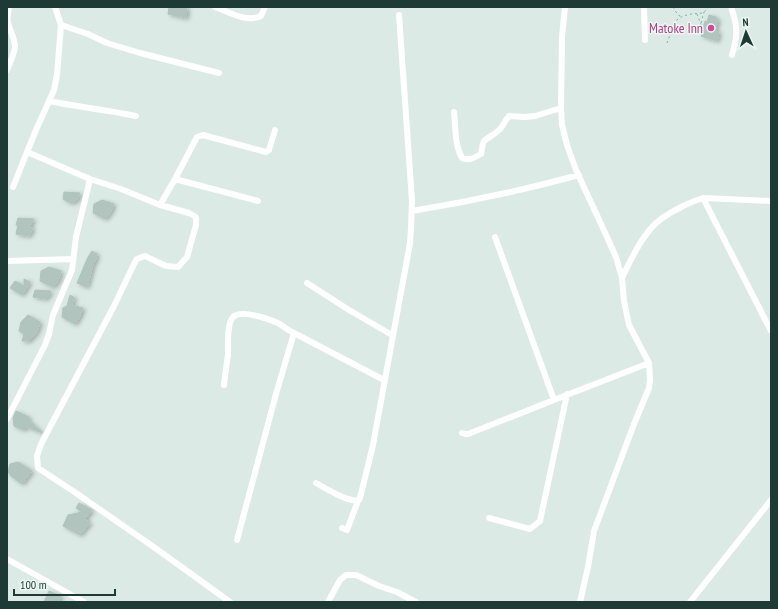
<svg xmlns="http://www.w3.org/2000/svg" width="778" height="609" viewBox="0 0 778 609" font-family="'PT Sans Narrow',sans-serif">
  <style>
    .building { fill: #b1c5be; stroke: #aec4bc; filter: url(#shadow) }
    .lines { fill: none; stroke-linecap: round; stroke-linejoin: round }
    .path { stroke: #79b1a3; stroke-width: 1; stroke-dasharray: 2 3; stroke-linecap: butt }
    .minor { stroke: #fff; stroke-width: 6 }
    .hotel-dot { fill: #d1479c; stroke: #ecf7f2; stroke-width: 1.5 }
    .labels { text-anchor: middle; stroke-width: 3; stroke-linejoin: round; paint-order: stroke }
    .hotel-label { font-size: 14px; fill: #b23c85; stroke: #ecf7f2; text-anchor: end }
  </style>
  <defs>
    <filter id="shadow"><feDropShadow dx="2.5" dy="1.5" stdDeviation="2" flood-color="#0004"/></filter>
  </defs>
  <rect width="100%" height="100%" fill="#dceae5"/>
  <!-- building -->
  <path class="building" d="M169,7H187L186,18L168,14Z
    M709,15L716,17V19L718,20L715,31L719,32L717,41L701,36L705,21L707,22Z
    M64,192L80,193L76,201L70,203L63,199Z
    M102,200L114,204L110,213L105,219L93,213L94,204Z
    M18,218L34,219L29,228H33L29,236L16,234L18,225H16Z
    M92,251L97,254L95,262L94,261L87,287L77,283L88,257Z
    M49,267L61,271L58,281L53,287L40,281L41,271Z
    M24,279L30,282L22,295L10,288L15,281L24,286Z
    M35,290L51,291L46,299L33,297Z
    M70,295L75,298L71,305L83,308L79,318L75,324L62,317L63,308L67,306Z
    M28,315L40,322L37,332L29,341H22L24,334L19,331L21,322Z
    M16,411L29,417L28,420L42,432V433L25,426L24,430L14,426L13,418Z
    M18,462L32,471L22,484L11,476L8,472L10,464Z
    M79,503L92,510L85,519L90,523L80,535L63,526L68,515L82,512L76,508Z
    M49,591L61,596L58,602H44Z"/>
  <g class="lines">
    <!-- path -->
    <path class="path" d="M673,7L678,15L682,17
      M697,14L702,27
      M701,23L704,12
      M667,43L675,21L683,16L691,14L703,13L709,7"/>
    <!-- minor -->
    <path class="minor" d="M215,7C229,12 246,23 261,16L265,7
      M565,7L562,37L561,108L562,125L567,145L576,170L607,237L616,257L622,278L624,301L629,325L649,363L650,380L649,388L634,424L594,531L588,567L580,602
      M644,7L645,40
      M731,7C738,27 738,35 732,55
      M61,25L88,34L107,43L140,53L219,73
      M7,70C10,63 14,55 15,47C15,38 10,31 8,23C7,17 8,12 9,7
      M49,101C78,107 107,110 136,116
      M454,112C456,127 454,144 462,158C469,161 474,158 481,154C482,150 482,145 484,141C488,137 496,134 500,129C504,125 505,120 509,116L525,117L535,116L561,108
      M27,152L36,130L54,90L57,75L61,25L55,7
      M175,179L258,201
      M13,187L27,152L90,179L121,189L160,205L189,213L196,217V225L187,257L178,267L166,266L145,256L137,259L135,262L114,306L41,444L37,456L38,468L76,493L158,550L230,602
      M703,198L771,331
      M160,205L175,179L197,137L203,135L266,152L269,150L275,130
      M412,211C468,202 524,190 579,175
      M495,237L554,400
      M7,261L73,259
      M622,278C631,259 644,231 661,219C672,211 690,202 703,198L771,201
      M307,283L349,310L392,335
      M224,385C225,374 227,364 228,354C228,345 227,323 233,317C242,309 268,319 278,323C283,326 288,330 294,333
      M7,419L45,345L49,334L53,315L72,270L76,237L87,192L90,179
      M462,433L465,434H468L559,398L649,363
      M316,483C325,488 349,503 359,500L360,498L373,445L410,243L411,228L412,201L399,15
      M489,518L530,529L540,521L567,394
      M342,528L347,530L358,501
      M237,540L276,394L294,333L384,380
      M7,559L84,602
      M328,602L340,580L346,575H356L379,586L397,592L416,602
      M690,602L771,500"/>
  </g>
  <!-- markers -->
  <circle class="hotel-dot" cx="711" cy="28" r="4"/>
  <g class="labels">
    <!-- hotel labels -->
    <g class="hotel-label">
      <text x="703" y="33">Matoke Inn</text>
    </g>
  </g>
  <!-- border -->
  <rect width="778" height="609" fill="none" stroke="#1d3b34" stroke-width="16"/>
  <!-- north arrow -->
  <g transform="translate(746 32) rotate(357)" stroke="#ecf7f2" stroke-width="3" paint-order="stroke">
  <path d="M0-3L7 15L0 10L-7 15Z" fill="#1d3b34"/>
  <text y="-6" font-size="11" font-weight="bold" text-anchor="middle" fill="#1d3b34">N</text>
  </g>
  <!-- scale -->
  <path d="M14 589v6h101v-6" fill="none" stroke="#1d3b34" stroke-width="2"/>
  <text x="20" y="589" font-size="12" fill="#1d3b34" stroke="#ecf7f2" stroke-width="3" paint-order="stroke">100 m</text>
</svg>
